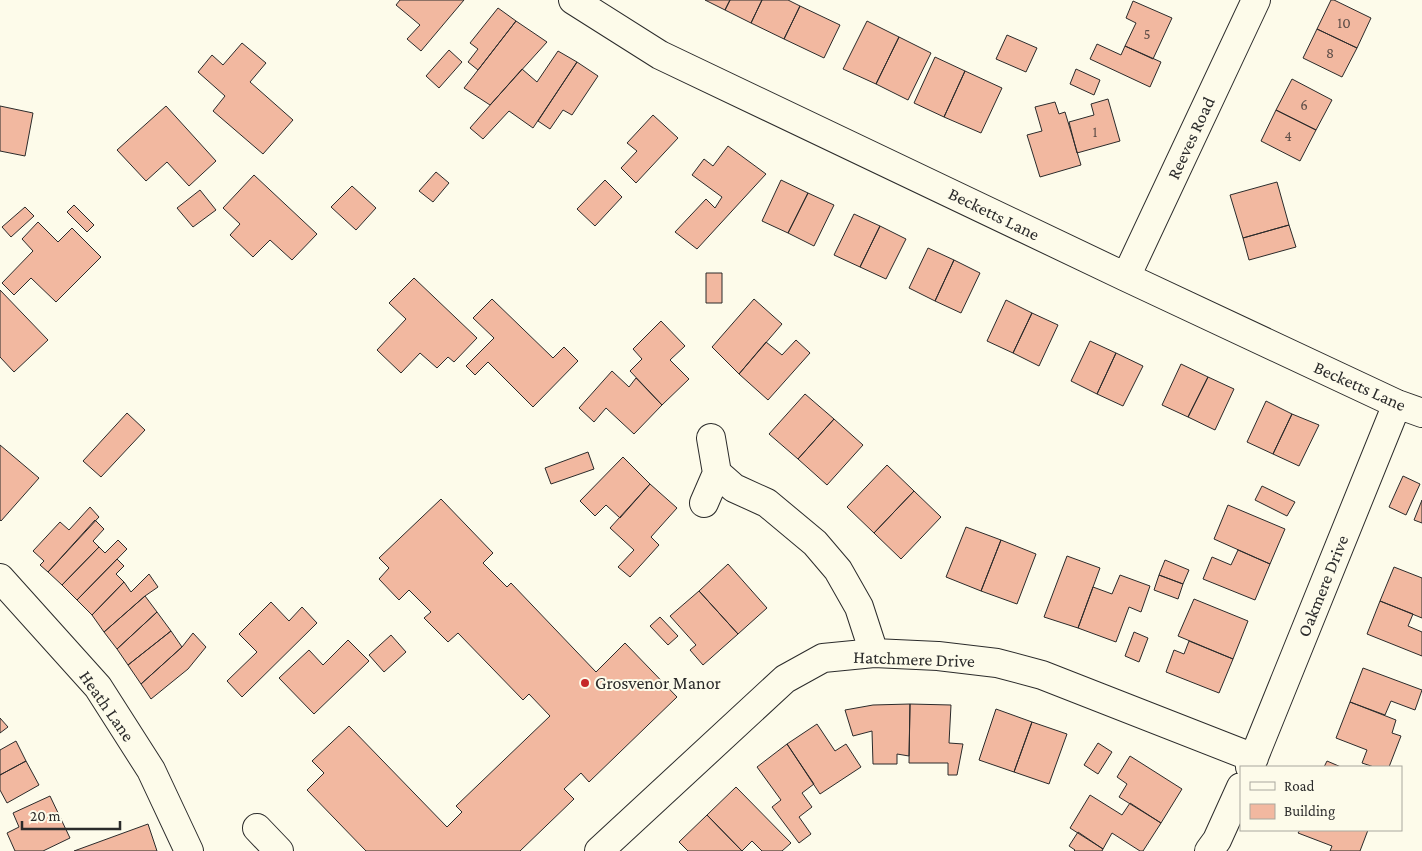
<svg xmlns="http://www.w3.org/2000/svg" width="1422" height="851" viewBox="0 0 1422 851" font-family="'Crimson Pro',serif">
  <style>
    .building { fill: #f2b8a0; stroke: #2b2b2b }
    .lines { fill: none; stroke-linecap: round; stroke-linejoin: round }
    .minor-casing { stroke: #2b2b2b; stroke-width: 30 }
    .minor { stroke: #fdfbea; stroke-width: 28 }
    .poi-dot { fill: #c62828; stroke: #fdfbea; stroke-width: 2 }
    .labels { text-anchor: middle; stroke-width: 4; stroke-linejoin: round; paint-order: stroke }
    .number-label { font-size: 15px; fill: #5d4e48 }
    .street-label { font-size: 18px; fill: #2b2b2b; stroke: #fdfbea }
    .poi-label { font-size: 18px; fill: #2b2b2b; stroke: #fdfbea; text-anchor: start }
  </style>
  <rect width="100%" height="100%" fill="#fdfbea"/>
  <!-- building -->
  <path class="building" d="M400,0H464L421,51L407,39L420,25L396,5Z
    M705,0H730L725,10Z
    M730,0H762L751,23L725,10Z
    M762,0H788L800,6L784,39L751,23Z
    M1331,0H1334L1371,18L1357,48L1317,29Z
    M1133,1L1172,18L1153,59L1125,46L1136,23L1126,18Z
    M800,6L840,25L824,58L784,39Z
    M498,8L516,21L478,70L468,62L478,49L470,43Z
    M516,21L547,42L490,105L464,88Z
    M867,21L899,37L876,84L843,69Z
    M1317,29L1357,48L1342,77L1303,58Z
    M1007,35L1037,48L1026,72L996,59Z
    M899,37L931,53L908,100L876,84Z
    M242,43L266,63L250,82L293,120L263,154L213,111L225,96L198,72L212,55L223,65Z
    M1097,44L1121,55L1125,46L1161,62L1150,87L1090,59Z
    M449,50L462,62L439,88L426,76Z
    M558,51L577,62L533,128L509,111L483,139L470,128L522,69L537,82Z
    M935,57L965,71L944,117L914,103Z
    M577,62L598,76L572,115L563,110L550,129L538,121Z
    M1076,69L1100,80L1094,95L1070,84Z
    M965,71L1002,88L981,133L944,117Z
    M1292,79L1332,100L1316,130L1276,110Z
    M1108,99L1120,141L1077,153L1069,122L1094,115L1091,104Z
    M1055,102L1059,114L1065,112L1081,165L1040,177L1027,135L1042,131L1035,107Z
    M0,106L33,113L25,156L0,151Z
    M166,106L216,161L189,186L167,162L146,181L117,150Z
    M1276,110L1316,130L1300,161L1261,141Z
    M653,115L678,138L636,183L621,168L637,151L627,143Z
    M728,146L766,174L697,249L675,232L706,199L715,208L722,197L692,175L704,159L713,166Z
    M436,172L449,183L433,202L419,191Z
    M254,175L317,234L292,260L270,240L253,257L230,235L240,224L223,208Z
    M605,180L622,197L595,226L577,209Z
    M781,180L808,193L788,233L762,221Z
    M1277,182L1289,225L1243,238L1230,195Z
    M352,186L376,208L356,230L331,207Z
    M200,190L216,210L193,227L177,208Z
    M808,193L834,205L814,246L788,233Z
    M74,205L94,225L87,232L67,212Z
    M25,207L34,216L11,237L2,227Z
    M854,214L880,226L860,267L834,255Z
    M38,222L58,242L72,228L101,257L56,302L31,278L14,295L2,283L33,251L22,239Z
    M1289,225L1296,247L1249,260L1243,238Z
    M880,226L906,239L886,279L860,267Z
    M928,248L954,260L935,301L909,288Z
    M954,260L980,273L961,313L935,301Z
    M706,273H722V303H706Z
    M414,278L477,338L454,362L448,357L437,368L420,353L401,373L377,350L406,319L389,303Z
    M0,290L48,340L14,372L0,357Z
    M492,299L553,358L564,347L578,361L533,407L488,362L475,375L466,366L494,338L473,318Z
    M754,299L782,324L739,374L712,347Z
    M1006,300L1032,313L1013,353L987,341Z
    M1032,313L1058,325L1039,366L1013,353Z
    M661,321L685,346L670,360L689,379L662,405L630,371L642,359L633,349Z
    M796,340L810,353L768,400L739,374L766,342L782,355Z
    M1090,341L1116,353L1097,394L1071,381Z
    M1116,353L1143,366L1123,406L1097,394Z
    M1181,364L1208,377L1188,417L1162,405Z
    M612,371L629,387L636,378L662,405L634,434L606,408L594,422L579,408Z
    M1208,377L1234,389L1215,430L1188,417Z
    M805,394L834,419L798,459L769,434Z
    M1266,401L1292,414L1273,454L1247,442Z
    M127,413L145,430L101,477L83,461Z
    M1292,414L1319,425L1299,466L1273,454Z
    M834,419L863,445L827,485L798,459Z
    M0,445L39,478L1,521L0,520Z
    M588,452L594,469L551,484L545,468Z
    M623,457L650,484L620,518L606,505L595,516L580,501Z
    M887,465L914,491L874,533L847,507Z
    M1403,476L1420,484L1406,515L1389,507Z
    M650,484L677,508L651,537L659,545L630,577L618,567L634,550L610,528Z
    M1262,486L1295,502L1287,516L1255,500Z
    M914,491L941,517L901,559L874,533Z
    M441,499L493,553L483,563L507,587L511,583L596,672L625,643L677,697L589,782L581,773L564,789L574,799L520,851H366L307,790L324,773L312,761L349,726L447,827L462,812L456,806L550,716L529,694L523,700L458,633L448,642L424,618L431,612L409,590L399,600L379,579L389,568L379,558Z
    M1422,500V523L1414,520Z
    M1228,505L1285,529L1270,564L1214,539Z
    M90,507L99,517L48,572L40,565L44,561L33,551L60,522L69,530Z
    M95,520L104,529L93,541L99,547L62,585L48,572Z
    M966,527L1001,540L981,591L946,577Z
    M118,540L127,549L77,600L62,585L99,547L105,553Z
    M1001,540L1036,554L1017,604L981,591Z
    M1238,550L1270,564L1255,600L1203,579L1212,557L1231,565Z
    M1067,556L1100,568L1078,628L1044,617Z
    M117,559L124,566L116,574L124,582L92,615L77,600Z
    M1165,560L1189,570L1183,584L1159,575Z
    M728,564L767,608L738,634L699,591Z
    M1394,567L1422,578V618L1380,601Z
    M149,574L158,587L145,596L104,632L92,615L124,582L131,592Z
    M1120,575L1150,586L1141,612L1129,607L1116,642L1078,628L1093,587L1112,594Z
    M1159,575L1183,584L1178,599L1154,590Z
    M699,591L738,634L703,665L690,650L696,645L670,616Z
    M145,596L157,612L117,649L104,632Z
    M1194,599L1248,621L1233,659L1178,636Z
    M1380,601L1413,614L1408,626L1422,632V656L1367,634Z
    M271,602L289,621L302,607L317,623L242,697L227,681L257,652L239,634Z
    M157,612L171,631L128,665L117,649Z
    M660,617L678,636L668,645L650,626Z
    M171,631L182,647L141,684L128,665Z
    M1134,632L1148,638L1139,662L1125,656Z
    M193,633L206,647L188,669L151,699L141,684L182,647Z
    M391,635L406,652L384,672L369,655Z
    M348,640L369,661L314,714L279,678L309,650L323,665Z
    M1189,641L1233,659L1219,693L1166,672L1174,650L1184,654Z
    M1363,668L1422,690L1415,710L1391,701L1385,715L1350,702Z
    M1350,702L1396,720L1392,733L1401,736L1389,767H1374L1362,763L1367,750L1336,738Z
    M910,704L951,705L949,743L963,744L957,775H948V763H909Z
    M910,704L909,756L897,754V764H873L872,731L853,736L845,710L873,705Z
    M996,709L1032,722L1014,772L979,760Z
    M0,718L8,727L0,733Z
    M1032,722L1067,734L1049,784L1014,772Z
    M817,724L835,751L846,744L861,767L820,794L787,744Z
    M16,741L26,761L0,775V750Z
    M1098,743L1112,752L1098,774L1084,765Z
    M787,744L814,784L802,793L812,807L799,817L811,834L799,843L772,807L781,800L757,767Z
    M1130,756L1182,789L1161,823L1119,797L1127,784L1117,777Z
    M26,761L39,785L7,803L0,790V775Z
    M1327,761L1341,767H1324Z
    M736,787L791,843L782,851H762L752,841L742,851L707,815Z
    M1090,795L1122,815L1130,803L1161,823L1143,851H1140L1112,833L1103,849L1070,828Z
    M50,796L70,838L43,851H15L7,833L19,827L13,813Z
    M707,815L742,851H688L679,842Z
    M148,824L157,851H74Z
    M1300,830H1368L1360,851H1330L1332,846L1298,833Z
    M1078,832L1103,849L1102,851H1074L1075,850L1069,846Z"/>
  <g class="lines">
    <!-- minor casing -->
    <g class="minor-casing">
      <path id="minor" d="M573,0L660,55L1126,277L1397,404L1422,413
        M1126,277L1256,0
        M711,438L717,473L734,488L767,503L815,543L838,570L859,607L874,653
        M704,503L717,473
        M0,578L98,687L151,770L189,851
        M1250,767L1397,404
        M257,828L279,851
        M599,851L785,679L823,658L874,653L938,656L997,663L1042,675L1254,758
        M1209,851L1217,840L1241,787"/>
    </g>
    <!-- minor -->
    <use href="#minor" class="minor"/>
  </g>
  <!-- markers -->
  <circle class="poi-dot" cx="585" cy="683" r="5"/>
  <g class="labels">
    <!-- number labels -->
    <g class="number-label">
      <text x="1344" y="28">10</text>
      <text x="1147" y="39">5</text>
      <text x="1330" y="58">8</text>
      <text x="1304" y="110">6</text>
      <text x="1095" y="137">1</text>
      <text x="1288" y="141">4</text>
    </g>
    <!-- street labels -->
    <g class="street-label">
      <text transform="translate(1191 138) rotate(-65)" y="6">Reeves Road</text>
      <text transform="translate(994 214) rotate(26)" y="6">Becketts Lane</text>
      <text transform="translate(1360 386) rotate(24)" y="6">Becketts Lane</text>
      <text transform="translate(1323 586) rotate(-68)" y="6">Oakmere Drive</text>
      <text transform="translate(914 659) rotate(2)" y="6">Hatchmere Drive</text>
      <text transform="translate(107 706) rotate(55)" y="6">Heath Lane</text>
    </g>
    <!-- poi labels -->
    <g class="poi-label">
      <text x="595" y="689">Grosvenor Manor</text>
    </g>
  </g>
  <!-- legend -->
  <rect x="1240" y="766" width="162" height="65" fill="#fdfbea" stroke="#a9a89e"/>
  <rect x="1250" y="782" width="25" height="8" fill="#fdfbea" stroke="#a9a89e"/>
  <text x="1284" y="791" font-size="15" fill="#2b2b2b">Road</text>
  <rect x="1250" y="804" width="25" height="15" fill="#f2b8a0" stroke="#a9a89e"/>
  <text x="1284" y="816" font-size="15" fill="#2b2b2b">Building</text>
  <!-- scale -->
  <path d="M22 821v8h98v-8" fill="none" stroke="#2b2b2b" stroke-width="2.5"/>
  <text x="30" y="821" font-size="15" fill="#2b2b2b" stroke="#fdfbea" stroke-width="4" paint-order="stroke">20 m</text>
</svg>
